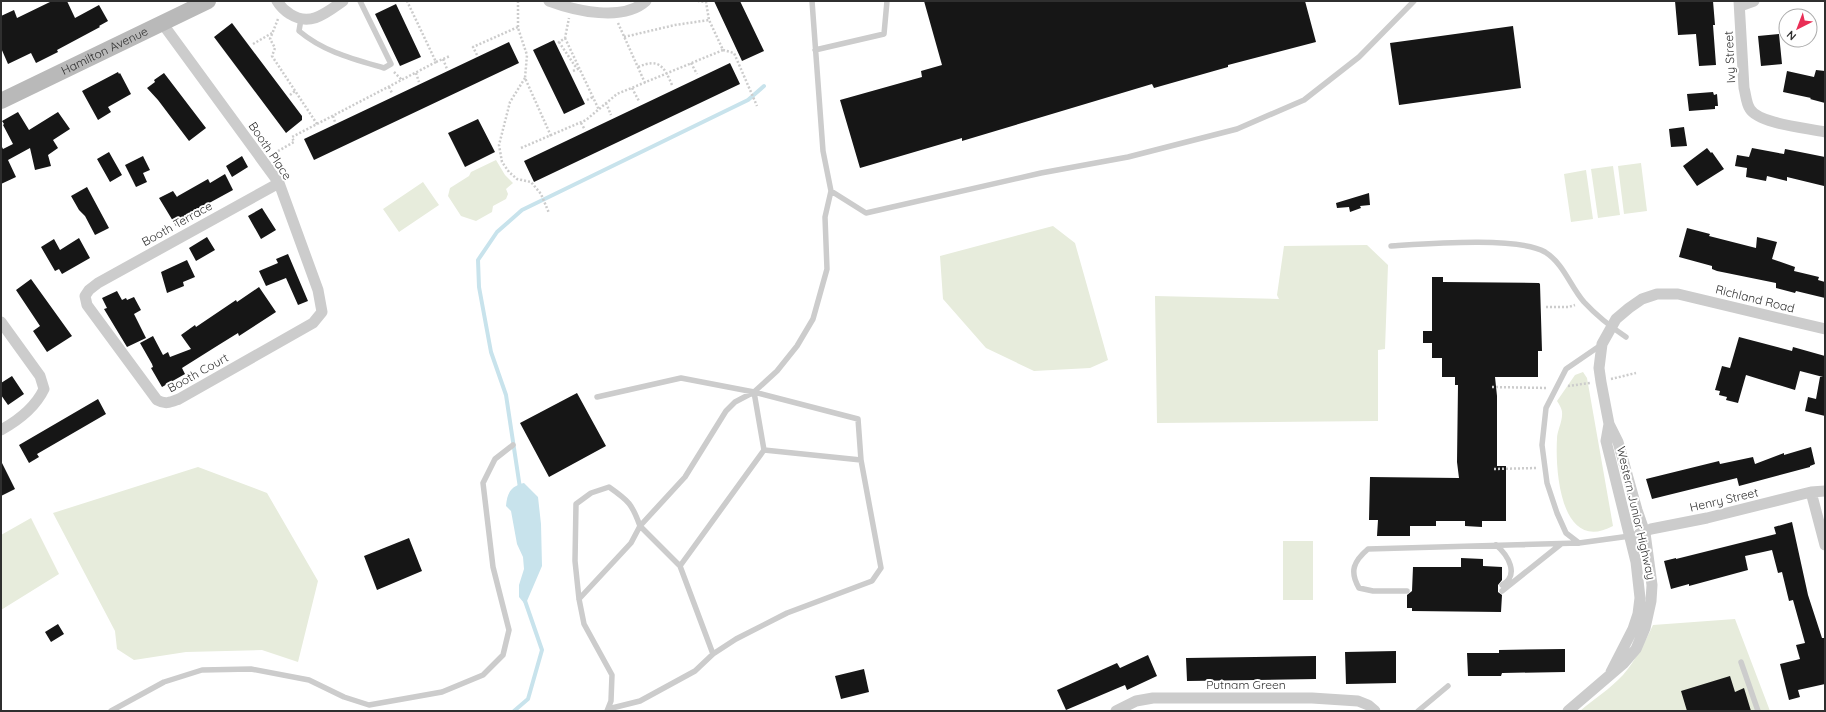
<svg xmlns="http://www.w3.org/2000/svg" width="1826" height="712" viewBox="0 0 1826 712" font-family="Quicksand,sans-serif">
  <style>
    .green { fill: #e7ecdc }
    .water { fill: #c8e3ec }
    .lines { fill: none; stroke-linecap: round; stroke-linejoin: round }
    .stream { stroke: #c8e3ec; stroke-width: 4 }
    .building { fill: #161616 }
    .path { stroke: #ccc; stroke-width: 2.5; stroke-dasharray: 2 2; stroke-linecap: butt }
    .lane { stroke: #ccc; stroke-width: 5.5 }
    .street { stroke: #ccc; stroke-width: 11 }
    .secondary { stroke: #b9b9b9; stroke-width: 16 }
    .labels { text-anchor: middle; stroke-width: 4; stroke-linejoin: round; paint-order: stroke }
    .street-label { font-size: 12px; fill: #2f2f2f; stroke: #fff }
  </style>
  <rect width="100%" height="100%" fill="#fff"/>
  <!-- green -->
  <path class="green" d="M496,160L505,175L513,183L506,189L508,194L506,199L493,206L492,212L476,221L461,216L448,196L450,188L469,176L471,172Z
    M1641,163L1647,211L1624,214L1618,166Z
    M1613,166L1620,215L1598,218L1591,169Z
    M1586,170L1593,219L1571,222L1564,174Z
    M423,182L439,205L399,232L383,209Z
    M1053,226L1075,243L1108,360L1090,368L1034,371L986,348L943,299L940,256Z
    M1367,245L1388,265L1385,349L1378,350V421L1157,423L1155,296L1279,299L1277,295L1284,246Z
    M1583,372L1587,378L1613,526C1561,554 1555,472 1557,439C1557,431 1563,421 1562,412C1562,409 1559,404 1557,401L1575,375Z
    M198,467L267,493L318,581L298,662L262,650L186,652L134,660L117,649L115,631L53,513Z
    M31,518L59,574L1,610V535Z
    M1283,541H1313V600H1283Z
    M1735,619L1770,711H1580C1594,699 1610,689 1623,675C1635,661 1645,642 1653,625Z"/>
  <!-- water -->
  <path class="water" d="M524,483L538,497L541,524L542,566L527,601L524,603L519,597V585L524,569L523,557L517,544L511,511L506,506C507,493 511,486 524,483Z"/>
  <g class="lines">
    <!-- stream -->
    <path class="stream" d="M520,488L506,395L491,352L479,287L478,260L497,232L522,210L748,100L764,86
      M514,711L528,699L542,650L524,598"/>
  </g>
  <!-- building -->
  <path class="building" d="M52,1H67L75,18L99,5L108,21L99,26L100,27L57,50L58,52L36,63L31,53L8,64L1,48V16L14,10L17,18Z
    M714,1H740L764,51L742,61Z
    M924,1H1305L1316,42L1228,65V67L1154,88L1152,84L962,141V138L860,168L840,100L922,77L921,71L942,65Z
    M1675,1H1713L1715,25H1713L1716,65L1699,66L1696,34L1678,35Z
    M396,4L421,57L400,66L375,14Z
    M232,23L302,116V120L286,133L214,37Z
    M1513,26L1521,88L1399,105L1390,43Z
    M1779,34L1782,64L1761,66L1758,36Z
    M554,40L585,104L564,114L533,50Z
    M509,42L519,63L314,160L304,139Z
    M730,63L740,84L534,182L524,161Z
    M1816,70L1825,71V103L1810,99L1811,98L1783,92L1787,71L1814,77Z
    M118,72L119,74L120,73L131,94L108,107L111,112L98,120L82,91Z
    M164,73L206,128L189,141L158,100L147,88L155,82L154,80Z
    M1713,92L1714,95L1717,94L1718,106H1715V109L1689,111L1687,94Z
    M18,112L29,130L58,112L70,129L53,140L58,148L48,155L51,166L35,170L30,148L8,160L16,177L1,184V145L3,149L13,144L3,125L4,124L2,121Z
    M478,119L495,152L465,167L448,133Z
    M1684,127L1687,146L1671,147L1669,129Z
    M1707,148L1711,153L1712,152L1724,169L1697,186L1683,166Z
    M1752,148L1784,154L1785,149L1825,157L1824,186L1787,177V181L1767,176L1766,181L1746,177L1747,168L1735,166L1737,155L1749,157Z
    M109,152L122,175L110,182L97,159Z
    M143,156L150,170L143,173L147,182L136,187L125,165Z
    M242,156L248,167L232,177L226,166Z
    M225,174L233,190L189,214L191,217L176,226L159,198L173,191L177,197L178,196L208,179L210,183Z
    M87,187L109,228L95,235L85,216L79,210L71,196Z
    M1369,193L1370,205L1360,206L1361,208L1350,212L1349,207L1337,208L1336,203Z
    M262,208L276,230L261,239L248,216Z
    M1687,228L1710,234L1709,236L1756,248L1757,237L1777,242L1772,259L1795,267L1794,271L1819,277L1818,280L1825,282V298L1796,291L1795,293L1776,288V283L1717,271L1712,269V266L1679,257Z
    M207,237L215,250L196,261L189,248Z
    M79,238L90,258L62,274L59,269L55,271L41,247L54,239L60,250Z
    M288,254L308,301L298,305L286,278L266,286L259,271L278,263L276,259Z
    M187,260L195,277L183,282L184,286L167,293L161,272Z
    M1432,277H1443V282L1539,283L1540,284L1542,351H1538V377H1495L1497,396V466H1506V521H1482V527L1465,526V521H1436V526H1410V536H1377L1378,520H1369L1370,477L1459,478L1457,462L1458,385H1455V377H1442V358H1432V343H1423V331H1432Z
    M31,279L72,336L47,352L33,331L40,326L16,290Z
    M259,287L276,312L239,336L238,333L217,346L182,368L185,374L162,387L151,368L153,367L152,364L140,343L153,336L163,355L168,352L170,357L191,349L181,335L195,325L196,327L236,300L237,302Z
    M117,291L122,300L126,298L127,300L134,297L141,310L134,314L146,338L127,347L104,309L107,308L102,298Z
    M1739,337L1792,351L1793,347L1825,356V416L1805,411L1808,397L1816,399L1820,377H1823L1800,371L1795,390L1746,375L1738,403L1726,400L1727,397L1719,395L1720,391L1715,390L1722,366L1730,368Z
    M12,376L24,394L8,405L1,395V383Z
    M577,393L606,446L549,477L520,423Z
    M98,399L106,414L37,454L39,457L29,463L19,445Z
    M1811,447L1815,464L1810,466V467L1739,486L1737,478L1652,499L1646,479L1719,461L1720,464L1753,457L1755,464L1784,453V455Z
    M1,461L15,489L1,496Z
    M1792,522L1808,595L1822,638H1825V684L1798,690L1800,697L1789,700L1780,664L1800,659L1796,645L1805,643L1793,600L1789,601L1782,572L1778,573L1772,550L1745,556L1748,570L1689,586V584L1671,589L1664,561L1676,558V559L1776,534L1774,527Z
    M409,538L422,571L377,590L364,556Z
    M1461,558L1483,559V566L1502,567V580L1498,585V592L1502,595L1501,612L1412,611V608H1407V595L1412,591L1413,567H1461Z
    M58,624L64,634L51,642L45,632Z
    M1565,649V672L1502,673L1501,676H1468L1467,653H1499V650Z
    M1396,651V683L1346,684L1345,652Z
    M1148,655L1157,676L1127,690L1125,685L1066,710L1057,690L1117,663L1120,668Z
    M1316,656V679L1187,681L1186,658Z
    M864,669L869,692L841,699L835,676Z
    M1730,676L1735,692L1744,688L1751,711H1687L1681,691Z"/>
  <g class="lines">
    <!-- path -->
    <path class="path" d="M518,1V28L527,55L525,78L551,136
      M278,19L270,39L275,48L272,56L317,124
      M618,23L645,83
      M624,37L675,25L709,20
      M565,38L599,110
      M559,42L575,66L578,65
      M558,43L565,38L569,18
      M253,44L272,33
      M723,50L734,53L757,106
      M477,55L473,47L518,27
      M443,59L447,69
      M436,62L450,56
      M691,63L697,74
      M638,67C659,58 664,66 672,85
      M573,71L580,68
      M394,72L402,80
      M416,73L419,82
      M525,78L510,102L499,145L502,162L509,172L517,179L531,182L541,194L549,213
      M389,87L392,93
      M632,88L639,101
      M290,95L295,91
      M587,100L593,97
      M606,103L611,115
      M333,116L335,122
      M581,123L585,130
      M521,148L586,120L617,94L723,50L709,20L706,2L698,1
      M271,155L294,142L292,137L436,62L407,1
      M1546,307H1569L1575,305
      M1611,379L1636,373
      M1568,386L1590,383
      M1492,387L1547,388
      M1494,469L1537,468"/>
    <!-- lane -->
    <path class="lane" d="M812,1L823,151L831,191L866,213L1041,173L1128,157L1237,129L1304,100L1359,57L1414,1
      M301,19L299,31C324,52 353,59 384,68L391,64L360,1
      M815,50L884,34L887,1
      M1391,246C1424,244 1517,236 1545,252C1564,264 1570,286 1584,302C1596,315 1611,327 1626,337
      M597,397L681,378L754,392L858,419L861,460
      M1579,543L1566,533L1557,513L1547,483L1542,445L1546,408L1566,369L1601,345
      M1496,545C1508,555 1520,575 1502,585
      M680,566L764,450
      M1407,591H1373L1359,588C1349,571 1354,561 1368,549L1579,543L1630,536
      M1502,591L1561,544
      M579,599L631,543L640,526C632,504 629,501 609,487L591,493L576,504L575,561L579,599L584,624L612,675L611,701L607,711
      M713,654L680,566L640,526L685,477L726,411L735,402L754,392L777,371L797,346L813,319L827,269L825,217L831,191
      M1741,662L1758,711
      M608,709L640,701L695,671L713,654L736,639L787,613L872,581L881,568L861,460L764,450L754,392
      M111,711L164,682L202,670L251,669L309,680L344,697L369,705L442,692L483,675L503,655L509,630L493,567L483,483L495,459L513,445
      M1418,711L1448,686"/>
    <!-- street -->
    <path class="street" d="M277,1C280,6 285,11 290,14C310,27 326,13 343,1
      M549,1C576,11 623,22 646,1
      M1739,1L1744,88C1746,95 1746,103 1750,109C1759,124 1808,128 1825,132
      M1740,6L1754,1
      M162,23L279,183L318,290L322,312L313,323L179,399C171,402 166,405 157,400L87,305L85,296L89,290L98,283L279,183
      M1,322L40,376L44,389C35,408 19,420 1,430
      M1609,424L1606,441L1636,562L1640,598L1638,614L1633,629L1611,672
      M1811,492L1825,545
      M1639,534L1651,529L1707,518L1811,492L1825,491
      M1116,711L1136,701L1153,698H1312L1358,701L1368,705L1375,711
      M1568,711L1624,663L1636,649L1645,628L1651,601L1652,585L1645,533L1637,510L1618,442L1609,424L1601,382L1599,368L1602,344L1616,319L1629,308L1642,299L1657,294H1678L1825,329"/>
    <!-- secondary -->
    <path class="secondary" id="s1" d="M1,101L208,1"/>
  </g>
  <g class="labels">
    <!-- street labels -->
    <g class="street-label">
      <text dy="4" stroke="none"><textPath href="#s1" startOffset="115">Hamilton Avenue</textPath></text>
      <text transform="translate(1730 57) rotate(-93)" y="4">Ivy Street</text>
      <text transform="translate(270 151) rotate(56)" y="4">Booth Place</text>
      <text transform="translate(177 224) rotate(-29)" y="4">Booth Terrace</text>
      <text transform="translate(1755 299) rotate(14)" y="4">Richland Road</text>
      <text transform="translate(198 373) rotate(-29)" y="4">Booth Court</text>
      <text transform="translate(1724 500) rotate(-13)" y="4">Henry Street</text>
      <text transform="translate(1636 513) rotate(77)" y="4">Western Junior Highway</text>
      <text x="1246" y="689">Putnam Green</text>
    </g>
  </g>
  <!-- border -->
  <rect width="1826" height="712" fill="none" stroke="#2f2f2f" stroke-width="4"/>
  <!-- north arrow -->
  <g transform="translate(1798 28) rotate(222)"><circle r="19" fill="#ffffff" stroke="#acacac"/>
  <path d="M0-3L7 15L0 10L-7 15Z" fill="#e92e56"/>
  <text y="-6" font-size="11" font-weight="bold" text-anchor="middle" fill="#2f2f2f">N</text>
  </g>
</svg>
